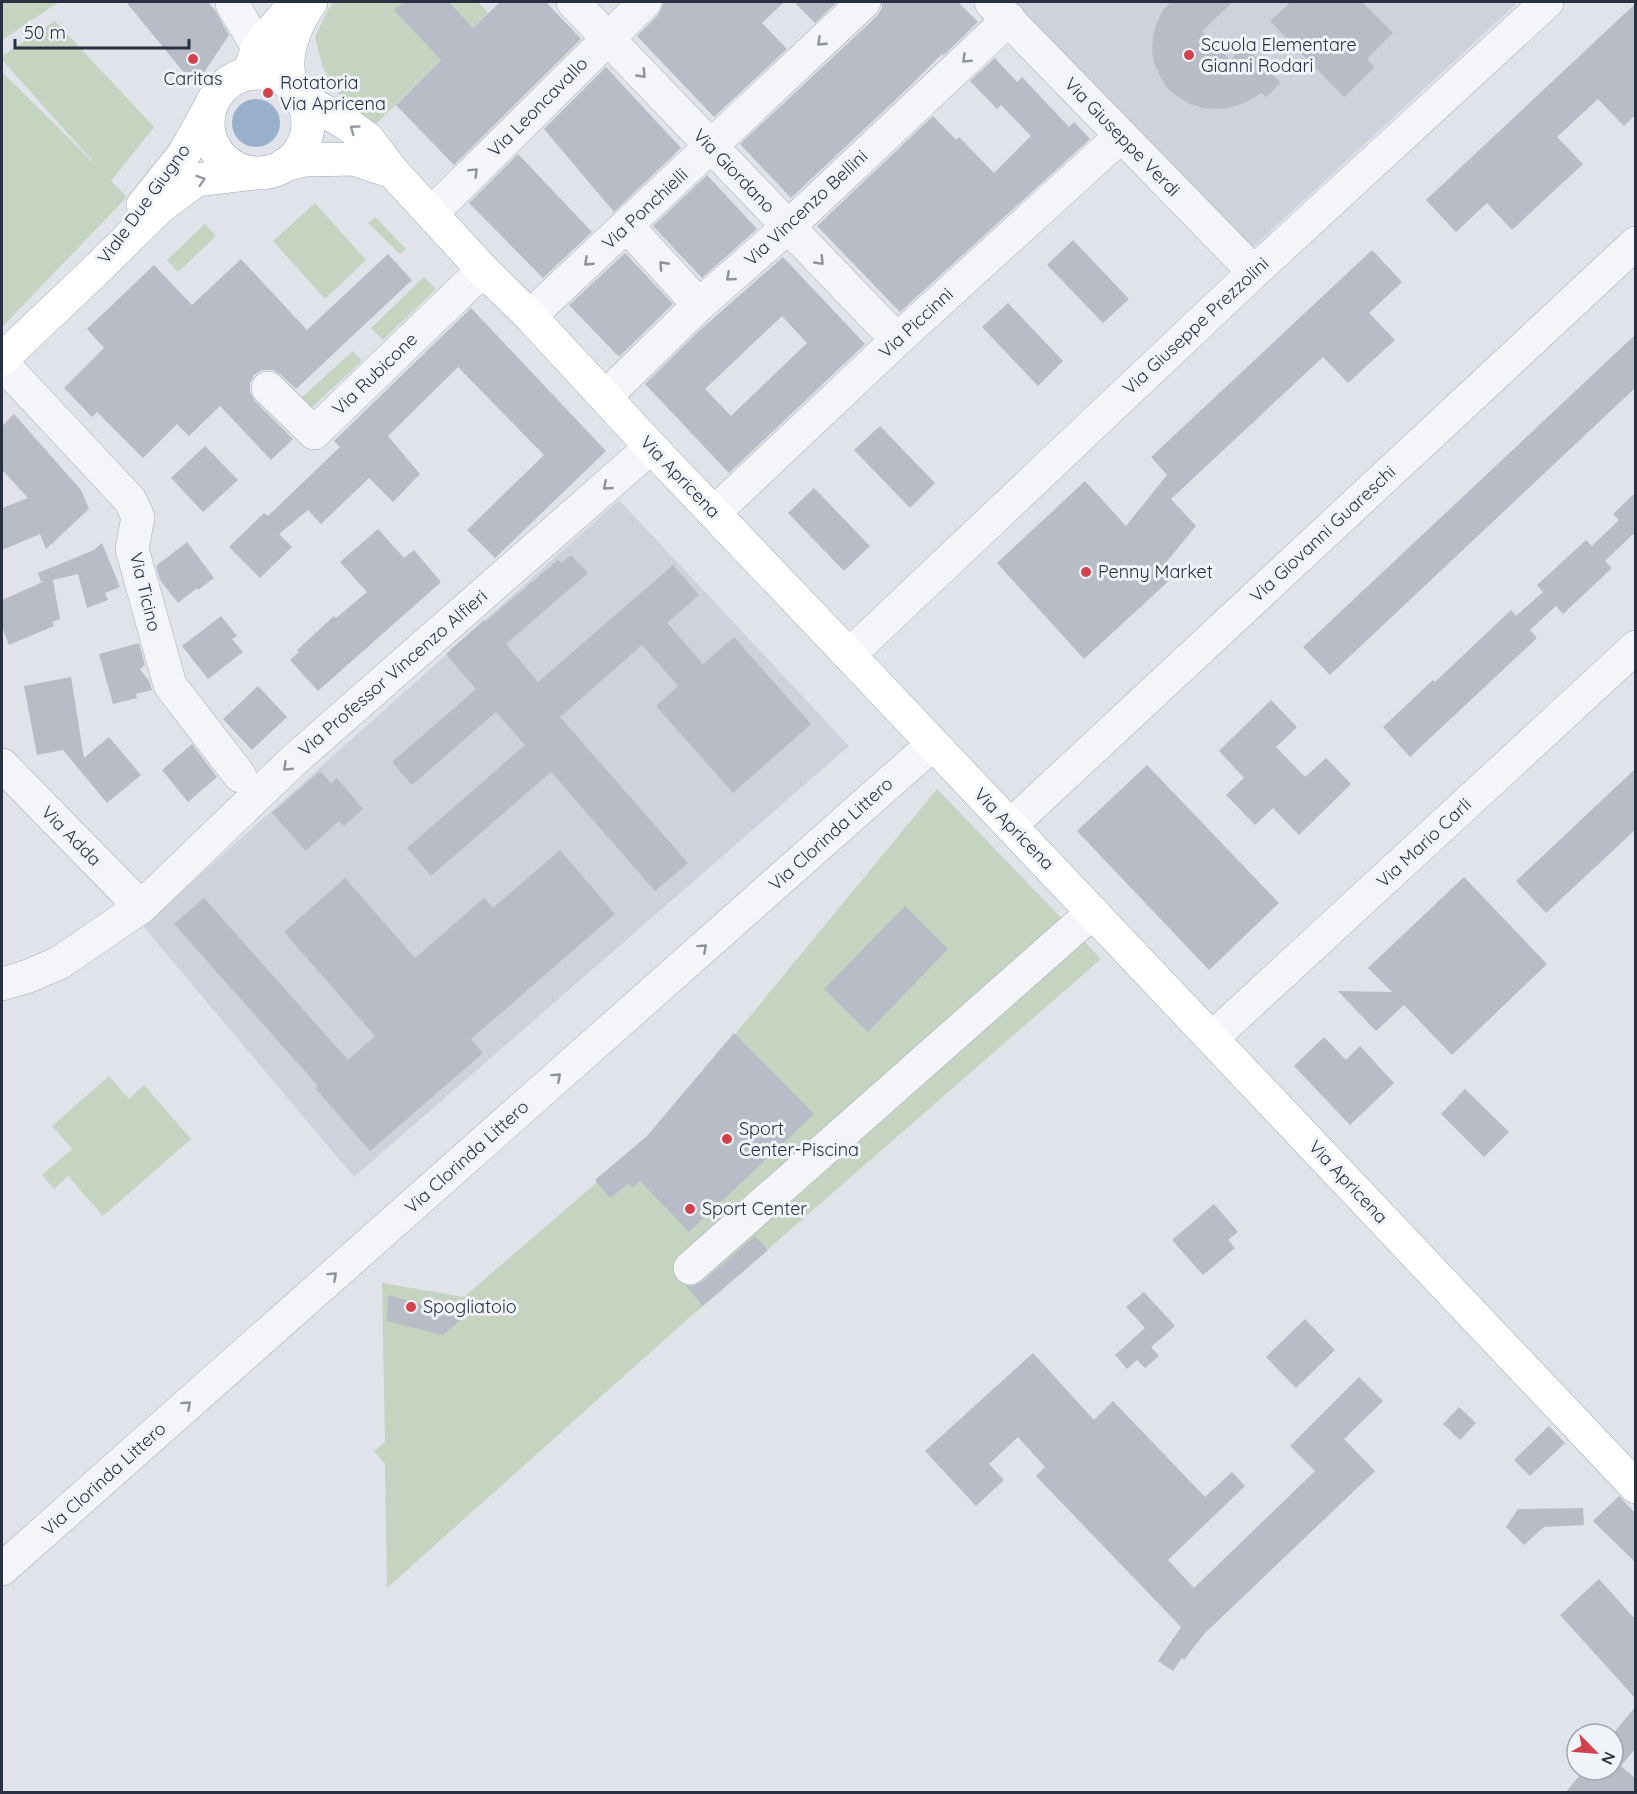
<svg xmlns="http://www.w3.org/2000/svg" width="1637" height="1794" viewBox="0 0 1637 1794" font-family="Quicksand,sans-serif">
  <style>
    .built { fill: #ced2dc }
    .green { fill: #c5d4c1 }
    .water { fill: #9aafcb }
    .building { fill: #b7bcc7; fill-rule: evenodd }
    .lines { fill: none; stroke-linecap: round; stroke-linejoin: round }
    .minor-casing { stroke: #a5aab4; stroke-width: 34 }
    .major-casing { stroke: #9fa7b6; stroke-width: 34 }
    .minor { stroke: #f3f5f8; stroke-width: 33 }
    .major { stroke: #fff; stroke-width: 33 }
    .oneway { stroke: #8e929d }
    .oneway2 { stroke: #9498a0 }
    .poi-dot { fill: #d3414d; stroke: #f0f3f7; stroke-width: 2 }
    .labels { text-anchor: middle; stroke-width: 6; stroke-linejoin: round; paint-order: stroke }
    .poi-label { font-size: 18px; fill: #283042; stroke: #f0f3f7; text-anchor: start }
    .street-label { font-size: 18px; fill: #283042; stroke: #f0f3f7 }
  </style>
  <rect width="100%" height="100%" fill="#e0e3ea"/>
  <!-- built -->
  <path class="built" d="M1009,2H1513L1516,4L1250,250Z
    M619,500L849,746L354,1177L143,926Z"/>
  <!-- green -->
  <path class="green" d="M2,2H59L2,40Z
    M334,2H478L488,13L374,126L333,88L322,65L315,37L329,8Z
    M55,21L154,127L111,181L127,197L2,327V72L99,168L2,60V56Z
    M315,203L366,260L325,299L273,241Z
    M375,217L406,249L400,254L368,223Z
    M205,224L216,236L178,272L167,260Z
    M424,277L436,289L383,340L371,328Z
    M353,351L362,361L310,409L300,399Z
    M937,789L1101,959L681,1325L387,1588L385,1464L374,1451L385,1442L382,1283L464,1297L653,1134Z
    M109,1076L129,1099L144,1085L191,1139L103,1216L68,1176L54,1189L42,1175L72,1149L52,1126Z"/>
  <!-- water -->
  <path class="water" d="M232 123a24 24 0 1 1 48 0a24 24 0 1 1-48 0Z"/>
  <!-- building -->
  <path class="building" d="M126,2H208L215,10L229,35L195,86Z
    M404,2H449L473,28L500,2H546L581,39L454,165L396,105L441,60L394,10Z
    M664,2H784L762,23L787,49L714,117L637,36L658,15Z
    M794,2H835L836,3L815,23Z
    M882,2H958L978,22L944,55L942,54L907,89L791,198L740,144L877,16L882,8Z
    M1171,2H1233L1202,31L1230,60L1245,46L1281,83L1266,97L1262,93L1244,103L1224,109L1203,108L1190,104L1178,97L1167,88L1160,76L1154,63L1152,50L1153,36L1157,22L1163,10Z
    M1291,2H1362L1393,33L1367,59L1375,67L1344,97L1270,21Z
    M1635,4V115L1624,126L1598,99L1557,137L1583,164L1512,230L1487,203L1456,232L1426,200Z
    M995,58L1017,82L1022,77L1069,127L1074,122L1090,139L900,312L817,226L933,116L956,140L959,137L994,173L1031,136L1001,105L997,109L970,81Z
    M606,67L681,148L614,212L544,129Z
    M518,154L592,232L543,278L469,203Z
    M707,175L757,229L702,278L653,226Z
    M1073,240L1129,299L1103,323L1047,265Z
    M1372,250L1402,282L1369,313L1395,340L1348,383L1323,357L1171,499L1196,526L1163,566L1173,577L1084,659L997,563L1085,481L1126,526L1167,475L1151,457Z
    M625,253L673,304L619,357L569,305Z
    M388,254L412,280L296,389L281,375L273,370H262L254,375L250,383V392L255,401L293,439L271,460L220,406L189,436L177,424L143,458L97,412L92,417L64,388L104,348L87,329L154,265L192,305L241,259L307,330Z
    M783,257L865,344L729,473L645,384L700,330ZM782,316L807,343L731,416L705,389Z
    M1008,303L1063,361L1038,386L982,327Z
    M471,308L606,451L495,558L467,530L544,455L458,367L388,436L420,474L393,502L369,478L321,524L308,510L279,534L292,547L260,578L229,547L264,513L268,516L340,447L334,441Z
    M1635,335V388L1330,675L1303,647Z
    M14,414L81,490L89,509L46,549L40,534L2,550V508L28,498L2,470V426Z
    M880,426L935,483L910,508L854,450Z
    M205,446L238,480L203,512L171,478Z
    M814,488L870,546L844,571L788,513Z
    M1635,493V537L1633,534L1605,561L1612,568L1563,614L1556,606L1530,630L1537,638L1410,757L1383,727L1433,680L1435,682L1511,610L1516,616L1543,592L1537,585L1586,540L1592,546L1619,520L1613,514Z
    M378,529L404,558L414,550L441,582L318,691L290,660L299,652L297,650L334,616L336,618L367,592L340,562Z
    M187,542L214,578L198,590L197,588L178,603L160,580L156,566Z
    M102,543L120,587L105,593L108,600L87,608L78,574L53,580L60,619L52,622L54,626L9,645L2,627V600L45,581L41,582L38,573L94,550Z
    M571,555L588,573L506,644L538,682L673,565L699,595L667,623L703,664L734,637L811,724L733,793L656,706L678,686L642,645L560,717L688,863L655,891L551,772L431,876L407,848L525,745L496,712L412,785L392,762L476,689L446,654L484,620L486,621L558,560L561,563Z
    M221,616L237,636L232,639L243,652L208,679L182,646Z
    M139,643L145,665L140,669L149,681L152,690L136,694L137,698L113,704L99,654Z
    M71,677L84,758L109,737L141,775L107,803L63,750L37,755L24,686Z
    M258,686L287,717L252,750L223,719Z
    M1271,700L1297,727L1276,747L1305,777L1326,758L1351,784L1299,835L1273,808L1255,825L1226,795L1244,778L1219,751Z
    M192,744L217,777L188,802L162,770Z
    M1147,765L1279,903L1209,970L1077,831Z
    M1635,769V830L1546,913L1516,881Z
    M320,771L331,783L337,778L363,809L344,826L339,821L306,851L272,813Z
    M560,850L615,914L471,1039L483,1053L370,1151L315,1088L318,1086L174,924L204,898L348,1060L375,1036L284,932L345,878L415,958L484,898L493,908Z
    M1464,877L1547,964L1452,1055L1404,1005L1376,1031L1338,991L1392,992L1368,968Z
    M905,906L948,949L868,1032L824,989Z
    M734,1033L814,1114L689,1232L640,1181L632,1188L628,1184L610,1198L595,1180L647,1136Z
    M1324,1037L1346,1060L1360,1046L1394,1083L1350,1125L1294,1066Z
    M1465,1089L1509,1132L1484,1157L1441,1114Z
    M1214,1204L1238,1232L1228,1240L1235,1248L1203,1275L1172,1240Z
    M755,1236L768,1250L703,1306L686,1286H694L702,1282Z
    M1144,1292L1175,1326L1151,1347L1159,1356L1145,1368L1137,1360L1127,1369L1115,1355L1145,1328L1126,1307Z
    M388,1295L465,1316L443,1335L387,1321Z
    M1305,1319L1335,1350L1296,1388L1266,1357Z
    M1033,1353L1094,1420L1113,1401L1205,1497L1232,1472L1245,1486L1168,1560L1194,1588L1315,1471L1290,1446L1359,1377L1383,1401L1344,1439L1375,1471L1204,1634L1184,1660L1182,1658L1173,1671L1158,1661L1181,1627L1036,1476L1045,1467L1018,1437L989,1464L1004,1480L976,1506L925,1451Z
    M1459,1407L1476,1423L1460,1440L1443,1424Z
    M1549,1426L1565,1443L1530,1476L1514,1460Z
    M1619,1496L1635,1513V1562L1593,1521Z
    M1583,1508L1584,1525L1544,1527L1524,1545L1506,1527L1518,1509Z
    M1599,1579L1635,1619V1698L1560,1615Z
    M1635,1707V1749L1621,1766L1635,1778V1792H1566L1584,1770H1613V1734Z"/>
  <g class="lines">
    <!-- minor casing -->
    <g class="minor-casing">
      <path id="minor" d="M573,2L897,340
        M991,2L1254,272
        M232,4L258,47L271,75
        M432,213L645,2
        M627,226L699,305
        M530,316L864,2
        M2,363L130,500L138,517L132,549L170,685L240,776
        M268,388L314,433L483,270
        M605,397L699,305L788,227L1009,19
        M714,513L897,340L1121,136
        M849,655L1254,272L1547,2
        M2,765L141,907
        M1011,825L1636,243
        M2,984L26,977L59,963L141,907L293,761L651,447
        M1212,1038L1636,647
        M690,1268L1093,912
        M2,1569L933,744"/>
    </g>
    <!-- major casing -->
    <g class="major-casing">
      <path id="major" d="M249,73L258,47L296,2
        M208 123a50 50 0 1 1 100 0a50 50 0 1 1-100 0Z
        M292,86C290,80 288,73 288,67C287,44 298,20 311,2
        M302,99L344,122L368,139L393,172L483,270L530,316L651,447L849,655L1636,1487
        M284,165L304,160L354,159L393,172
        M143,205L184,154L210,107
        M2,359L94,272L159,208L196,180L255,173"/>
    </g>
    <!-- minor -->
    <use href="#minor" class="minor"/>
    <!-- major -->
    <use href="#major" class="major"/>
  </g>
  <!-- one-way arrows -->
  <defs><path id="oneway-chevron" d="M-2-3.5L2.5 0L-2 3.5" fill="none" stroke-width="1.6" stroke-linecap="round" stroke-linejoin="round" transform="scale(1.5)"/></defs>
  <g class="oneway">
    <use href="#oneway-chevron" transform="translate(821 42) rotate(137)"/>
    <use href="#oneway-chevron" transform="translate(966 59) rotate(137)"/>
    <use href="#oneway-chevron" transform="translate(642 74) rotate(46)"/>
    <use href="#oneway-chevron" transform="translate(474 172) rotate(-45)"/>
    <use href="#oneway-chevron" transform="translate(820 261) rotate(46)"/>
    <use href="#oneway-chevron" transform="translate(588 262) rotate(137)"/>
    <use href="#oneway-chevron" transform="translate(663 265) rotate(-132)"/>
    <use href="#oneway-chevron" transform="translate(730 277) rotate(139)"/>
    <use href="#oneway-chevron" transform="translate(607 486) rotate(139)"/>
    <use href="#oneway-chevron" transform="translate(287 767) rotate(136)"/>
    <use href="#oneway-chevron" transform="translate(703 948) rotate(-42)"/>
    <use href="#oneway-chevron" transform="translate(557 1077) rotate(-42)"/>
    <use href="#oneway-chevron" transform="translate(333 1276) rotate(-42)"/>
    <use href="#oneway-chevron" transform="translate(187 1405) rotate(-42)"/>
  </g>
  <g class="oneway2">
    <use href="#oneway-chevron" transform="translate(354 129) rotate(-144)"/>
    <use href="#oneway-chevron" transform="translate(201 180) rotate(-17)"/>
  </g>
  <!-- markers -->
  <g class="poi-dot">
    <circle cx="1189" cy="55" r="6"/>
    <circle cx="193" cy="59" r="6"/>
    <circle cx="268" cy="93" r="6"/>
    <circle cx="1086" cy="572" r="6"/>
    <circle cx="727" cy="1139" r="6"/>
    <circle cx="690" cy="1209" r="6"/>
    <circle cx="411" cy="1307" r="6"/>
  </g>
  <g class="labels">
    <!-- poi labels -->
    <g class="poi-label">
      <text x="1201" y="51">Scuola Elementare<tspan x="1201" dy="21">Gianni Rodari</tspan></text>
      <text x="193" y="85" text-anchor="middle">Caritas</text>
      <text x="280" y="89">Rotatoria<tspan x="280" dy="21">Via Apricena</tspan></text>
      <text x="1098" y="578">Penny Market</text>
      <text x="739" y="1135">Sport<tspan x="739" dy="21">Center-Piscina</tspan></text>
      <text x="702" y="1215">Sport Center</text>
      <text x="423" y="1313">Spogliatoio</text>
    </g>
    <!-- street labels -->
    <g class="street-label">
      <text transform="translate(538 107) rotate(-45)" y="6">Via Leoncavallo</text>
      <text transform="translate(1122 137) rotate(46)" y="6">Via Giuseppe Verdi</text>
      <text transform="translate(734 171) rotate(46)" y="6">Via Giordano</text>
      <text transform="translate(144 204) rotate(-54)" y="6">Viale Due Giugno</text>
      <text transform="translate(806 208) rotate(-43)" y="6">Via Vincenzo Bellini</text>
      <text transform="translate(645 209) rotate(-43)" y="6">Via Ponchielli</text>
      <text transform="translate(916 323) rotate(-43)" y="6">Via Piccinni</text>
      <text transform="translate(1196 326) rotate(-43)" y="6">Via Giuseppe Prezzolini</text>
      <text transform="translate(375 374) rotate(-44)" y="6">Via Rubicone</text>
      <text transform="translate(680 477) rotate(46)" y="6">Via Apricena</text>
      <text transform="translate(1323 534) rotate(-43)" y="6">Via Giovanni Guareschi</text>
      <text transform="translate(145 592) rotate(76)" y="6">Via Ticino</text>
      <text transform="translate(393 673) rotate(-41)" y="6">Via Professor Vincenzo Alfieri</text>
      <text transform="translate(1014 829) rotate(46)" y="6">Via Apricena</text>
      <text transform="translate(831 834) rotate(-42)" y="6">Via Clorinda Littero</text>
      <text transform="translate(71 836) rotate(45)" y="6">Via Adda</text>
      <text transform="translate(1424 843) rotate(-43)" y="6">Via Mario Carli</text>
      <text transform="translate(467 1157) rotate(-42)" y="6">Via Clorinda Littero</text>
      <text transform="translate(1348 1182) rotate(47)" y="6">Via Apricena</text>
      <text transform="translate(104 1479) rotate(-42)" y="6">Via Clorinda Littero</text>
    </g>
  </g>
  <!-- border -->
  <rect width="1637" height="1794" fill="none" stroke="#283042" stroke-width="6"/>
  <!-- north arrow -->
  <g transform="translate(1595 1752) rotate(115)"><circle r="28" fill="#f0f3f7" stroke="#a0a5af" stroke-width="1.5"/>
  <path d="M0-4.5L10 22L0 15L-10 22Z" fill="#d3414d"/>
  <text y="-9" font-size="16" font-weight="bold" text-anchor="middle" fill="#283042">N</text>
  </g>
  <!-- scale -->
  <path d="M15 39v9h174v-9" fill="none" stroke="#283042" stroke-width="3"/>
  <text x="24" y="39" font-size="18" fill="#283042" stroke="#f0f3f7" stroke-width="4.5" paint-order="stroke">50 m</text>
</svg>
